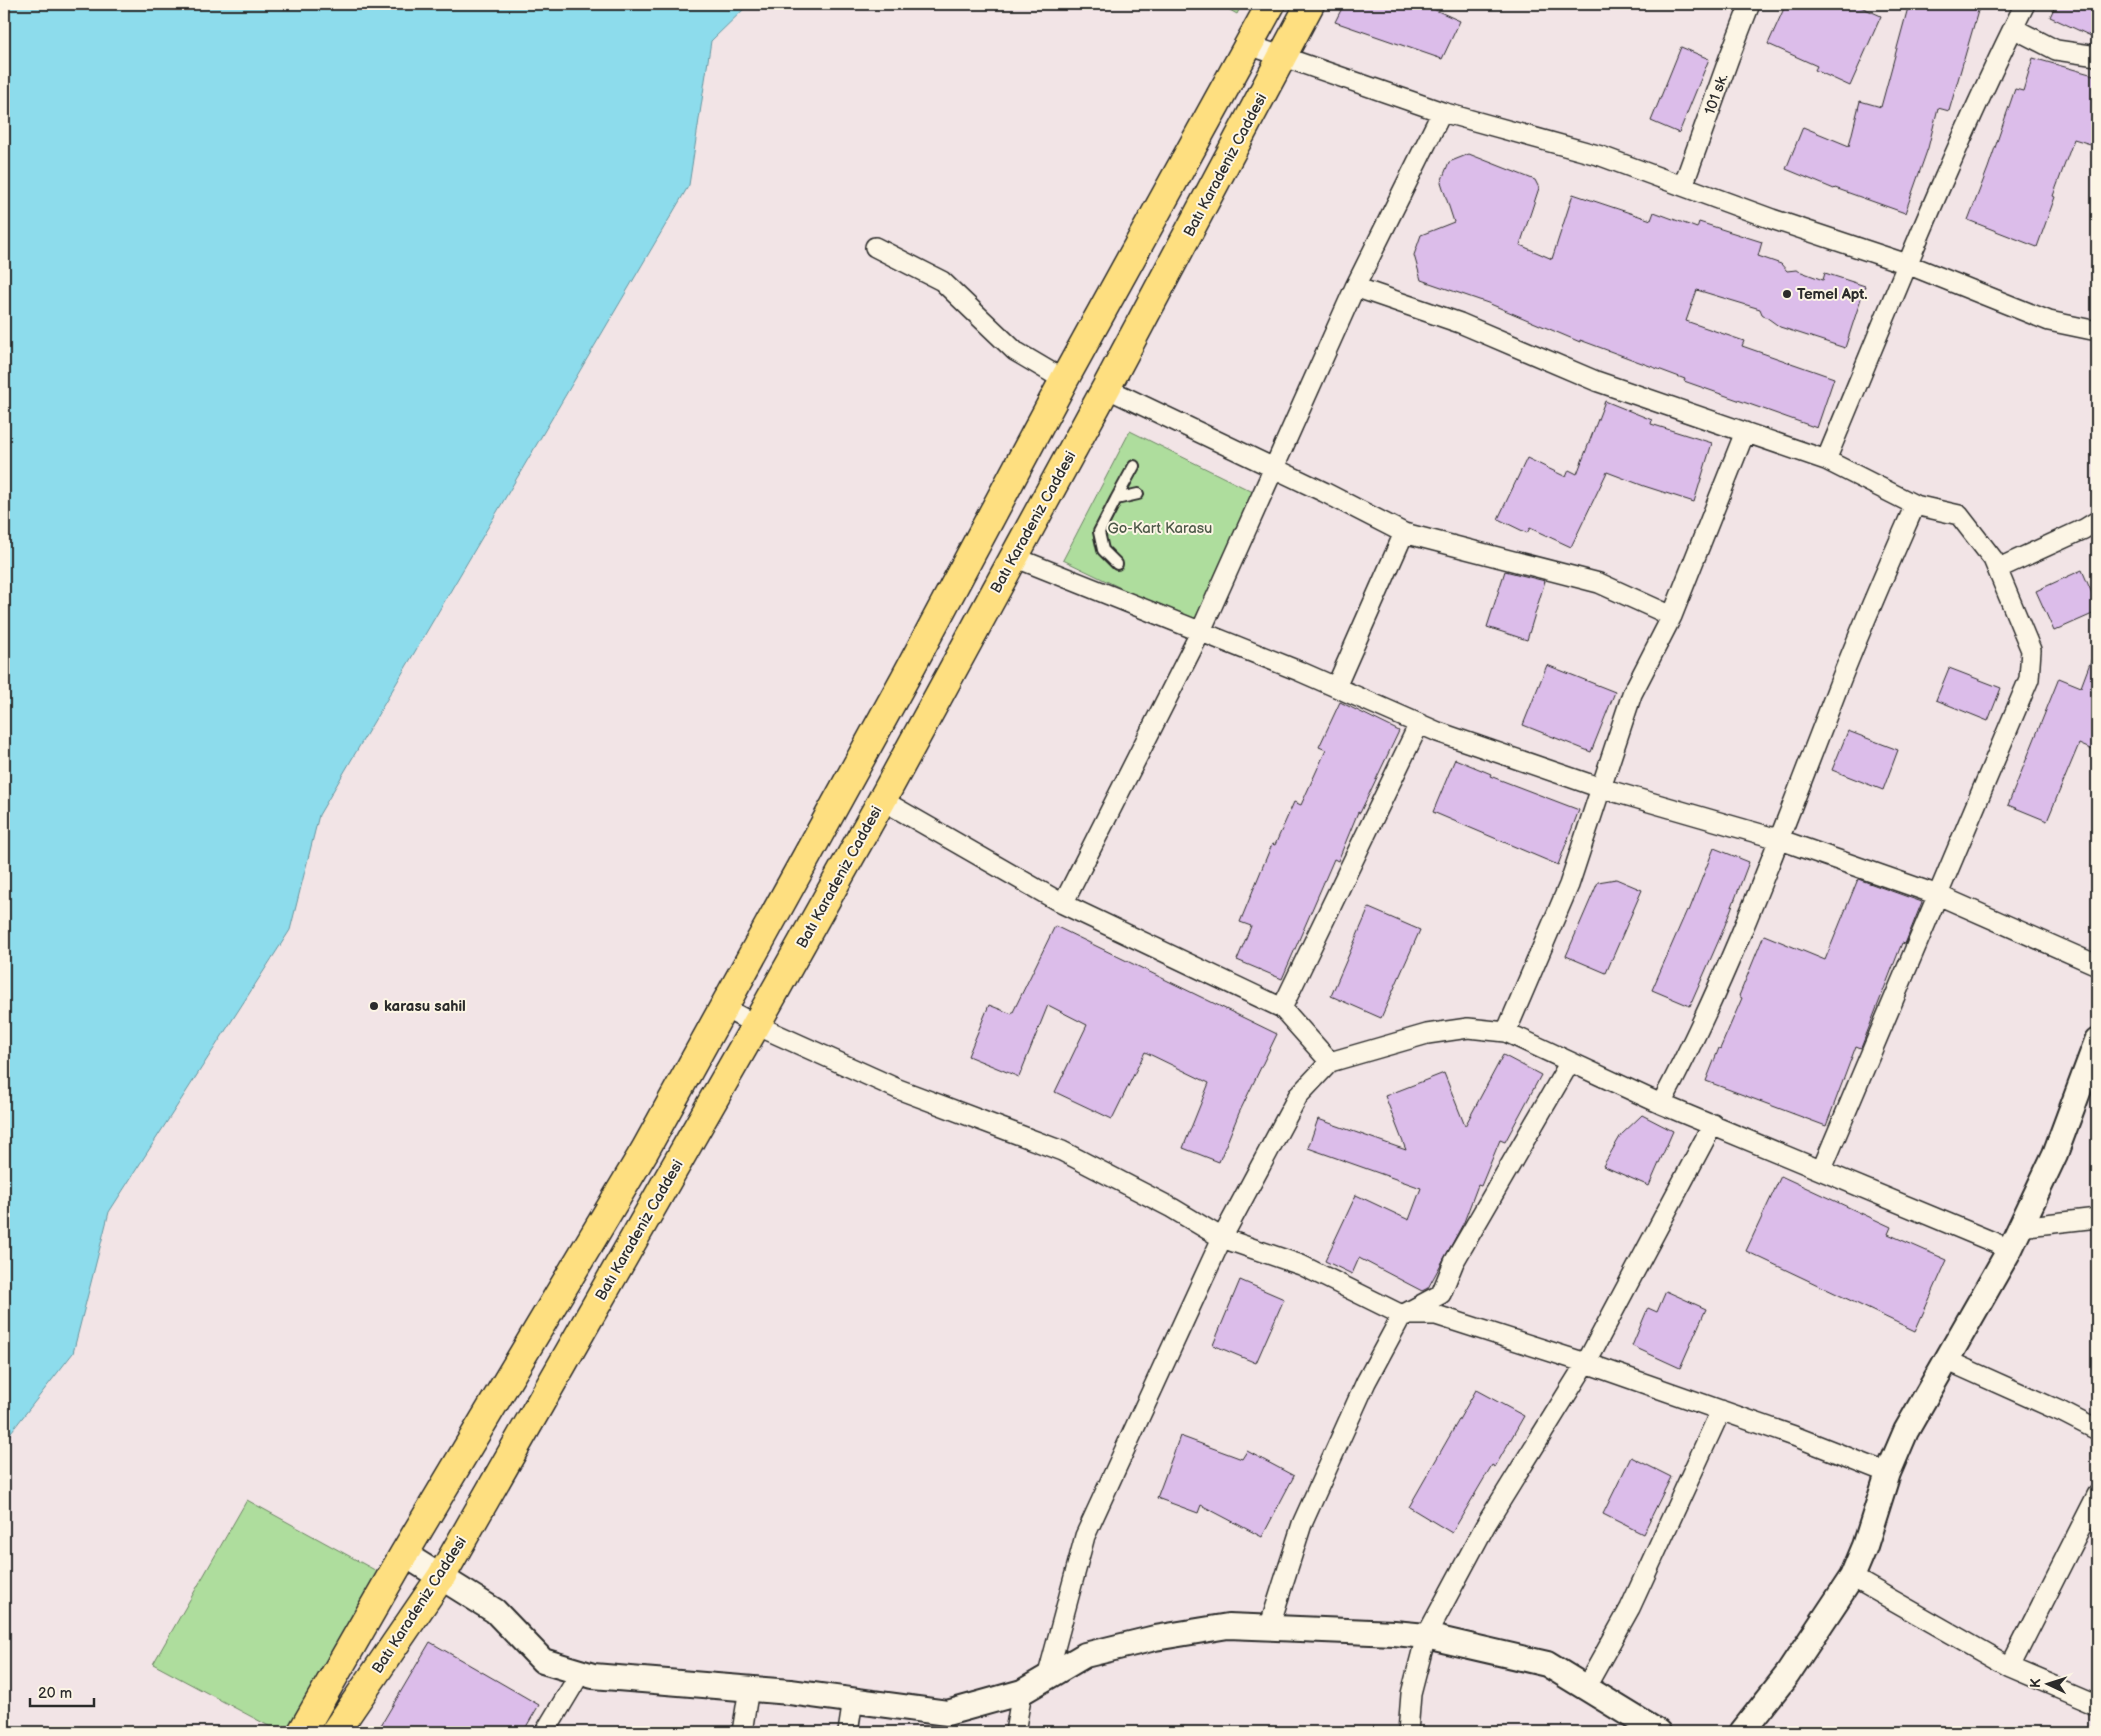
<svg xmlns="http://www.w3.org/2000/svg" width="2101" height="1736" viewBox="0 0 2101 1736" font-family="'Balsamiq Sans',sans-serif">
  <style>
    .green { fill: #aedd9d; stroke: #6c8464 }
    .water { fill: #8ddcec; stroke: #66959f }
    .building { fill: #dcbdea; stroke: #2b2b2b }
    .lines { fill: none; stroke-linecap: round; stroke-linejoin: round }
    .service-casing { stroke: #2b2b2b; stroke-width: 14 }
    .minor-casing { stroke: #2b2b2b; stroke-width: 22 }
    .tertiary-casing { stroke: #2b2b2b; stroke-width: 28 }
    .primary-casing { stroke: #2b2b2b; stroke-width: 31 }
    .service { stroke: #fcf5e5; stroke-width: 10 }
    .minor { stroke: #fcf5e5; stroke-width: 19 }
    .tertiary { stroke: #fcf5e5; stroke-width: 24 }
    .primary { stroke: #fedf80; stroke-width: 28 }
    .poi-dot { fill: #2b2b2b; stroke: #fcf5e5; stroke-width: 2 }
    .labels { text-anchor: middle; stroke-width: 4; stroke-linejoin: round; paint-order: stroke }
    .street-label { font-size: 15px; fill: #2b2b2b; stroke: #fcf5e5 }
    .poi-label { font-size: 15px; font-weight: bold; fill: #2b2b2b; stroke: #fcf5e5; text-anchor: start }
    .park-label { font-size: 15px; fill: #4c5848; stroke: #fcf5e5 }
  </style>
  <rect width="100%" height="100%" fill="#f2e4e6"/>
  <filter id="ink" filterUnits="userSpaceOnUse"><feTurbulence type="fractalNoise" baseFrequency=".02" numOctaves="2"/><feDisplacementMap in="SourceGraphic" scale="10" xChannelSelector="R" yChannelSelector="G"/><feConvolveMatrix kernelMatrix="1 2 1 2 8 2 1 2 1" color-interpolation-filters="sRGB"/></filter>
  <g filter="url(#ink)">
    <!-- green -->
    <path class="green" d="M1219,4H1242L1237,14Z
      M1130,431L1255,493L1193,623L1063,560Z
      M247,1500L393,1580L307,1732H280L153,1664Z"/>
    <!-- water -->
    <path class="water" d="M4,4H749L711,41L689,185L319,815L290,930L109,1212L73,1353L4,1441Z"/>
    <!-- building -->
    <path class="building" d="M1344,4H1422L1460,21L1442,59L1335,22Z
      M1786,4H1854L1881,16L1850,86L1815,70L1817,66L1768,44Z
      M1909,4H1980L1949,111L1938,108L1928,148L1905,213L1835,188L1834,189L1786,169L1803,127L1849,146L1860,101L1881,107Z
      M2056,4H2097V23L2091,36L2050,17Z
      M1681,47L1709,59L1679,133L1651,121Z
      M2033,58L2097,76V146L2074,139L2053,196L2055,197L2037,247L1968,220L1988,168L2015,89L2023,91Z
      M1469,154L1535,180L1539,188L1520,245L1552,259L1573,194L1651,220L1654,212L1697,228L1699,222L1762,242L1758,256L1781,264L1787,271L1796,270L1823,280L1825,273L1865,286L1845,348L1780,327L1762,314L1760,309L1697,290L1686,321L1744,341L1742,346L1834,378L1817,428L1684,381L1685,379L1580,340V342L1488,303L1421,280L1414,255L1421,235L1454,222L1441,182L1449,162Z
      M1605,401L1652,420L1651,424L1712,443L1694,502L1644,486L1607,472L1571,547L1530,528L1527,533L1498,519L1527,458L1566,477L1569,470L1577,474Z
      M2082,570L2097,605V612L2054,631L2036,591Z
      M1505,571L1545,581L1527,640L1487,627Z
      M2096,647L2097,752L2079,744L2047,821L2008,805L2059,678L2081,687Z
      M1547,665L1615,692L1591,752L1523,725Z
      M1949,668L2001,688L1988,721L1936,700Z
      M1340,702L1399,731L1360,813L1358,812L1338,861L1334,859L1282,979L1237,960L1251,926L1240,922L1272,844L1275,845L1294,802L1301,805L1326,750L1319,747Z
      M1848,731L1898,750L1883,790L1832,770Z
      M1455,759L1491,774L1490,776L1579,810L1558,865L1433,812Z
      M1714,848L1749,862L1722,933L1690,1006L1652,990L1687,910L1689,911Z
      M1616,879L1642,890L1606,973L1566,956L1598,882Z
      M1858,879L1922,902L1905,944L1902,943L1861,1048L1856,1046L1826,1126L1706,1081L1719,1048L1720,1049L1742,998L1739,996L1764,935L1825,960Z
      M1369,908L1420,930L1381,1018L1331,996Z
      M1055,926L1277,1034L1239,1113L1219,1162L1183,1148L1209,1083L1145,1052L1112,1119L1055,1092L1087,1025L1048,1005L1019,1077L968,1056L989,1005L1012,1014Z
      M1503,1055L1541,1075L1505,1142L1500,1140L1481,1186L1478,1185L1464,1222L1428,1288L1422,1291L1359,1258L1352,1274L1325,1261L1356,1195L1409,1220L1421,1188L1308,1148L1318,1119L1406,1150L1385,1096L1444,1073L1465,1126Z
      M1642,1115L1673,1131L1649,1186L1603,1166L1621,1135Z
      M1781,1176L1891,1227L1888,1234L1947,1260L1915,1331L1746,1251Z
      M1240,1280L1284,1299L1256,1363L1213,1345Z
      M1666,1291L1706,1309L1680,1368L1632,1346L1648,1308L1657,1312Z
      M1476,1390L1524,1416L1495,1467L1492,1465L1452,1533L1409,1507Z
      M1180,1436L1242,1459L1247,1451L1294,1476L1262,1537L1201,1505L1198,1513L1157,1498Z
      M1631,1457L1671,1477L1643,1534L1603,1514Z
      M430,1642L539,1705L523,1732H377Z"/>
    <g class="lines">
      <!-- service casing -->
      <g class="service-casing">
        <path id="service" d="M1116,499L1134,466
          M1117,564L1103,550L1099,532L1116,499L1138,494"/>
      </g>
      <!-- minor casing -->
      <g class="minor-casing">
        <path id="minor" d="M2013,28L2056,50L2097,56
          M1249,45L1442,112L1601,156L1772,219L1907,264L2049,321L2097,331
          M1683,186L1729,58L1750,4
          M875,247L942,281L1015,351L1064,380
          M1355,287L1460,323L1596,381L1826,460L1915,505L1959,515L1993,559L2031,650L2029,679L1822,1169
          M1106,388L1324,492L1404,533L1336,687
          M1826,460C1890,307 1951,152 2025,4
          M1404,533L1599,583L1672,616
          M1014,557L1299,671L1438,732L1601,788L1778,839L1938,895L2097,965
          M1997,569L2084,529L2097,521
          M882,800L1063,904L1282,1008L1330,1062
          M1063,904L1200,633L1355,287L1442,112
          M723,1007L756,1025L898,1089L1062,1151L1172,1208L1222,1238L1301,1265L1402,1315H1436L1586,1363L1794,1436L1888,1473
          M1282,1008L1419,724
          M1506,1032L1569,885L1632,694L1672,616L1745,432
          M1661,1104C1730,975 1780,836 1833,700C1858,634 1887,569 1915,505
          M2020,1227L2097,1218
          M1946,1360L2062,1412L2097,1430
          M1852,1577L2010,1667L2097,1704
          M1269,1628L1302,1524L1366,1382L1402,1315L1441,1294L1454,1262L1570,1062
          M2010,1667L2097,1495
          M1047,1678L1085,1536L1222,1238L1298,1096L1330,1062L1427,1034L1468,1028L1506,1032L1661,1104L2010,1249
          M1586,1687L1630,1608L1721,1410
          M545,1732L581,1672
          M742,1732L749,1688
          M848,1732L853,1700
          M1015,1732L1022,1692
          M1408,1732L1411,1694L1426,1636L1485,1526L1586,1363L1713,1124"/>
      </g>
      <!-- tertiary casing -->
      <g class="tertiary-casing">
        <path id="tertiary" d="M404,1554L495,1611L543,1661L593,1676L790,1692L947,1713L1022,1692L1085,1655L1155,1638L1228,1626L1394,1633L1426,1636L1547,1664L1658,1732
          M1742,1732L1787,1675L1852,1577L1865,1546L1888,1473L1906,1431L2010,1249L2055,1154L2097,1041"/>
      </g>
      <!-- primary casing -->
      <g class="primary-casing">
        <path id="primary" d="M302,1732L404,1554L645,1150L905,678L1064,380L1271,4
          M335,1732L441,1577L756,1025L882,800L1106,388L1310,4"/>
      </g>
      <!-- service -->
      <use href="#service" class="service"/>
      <!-- minor -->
      <use href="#minor" class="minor"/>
      <!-- tertiary -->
      <use href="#tertiary" class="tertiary"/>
      <!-- primary -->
      <use href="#primary" class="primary"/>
    </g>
  </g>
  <!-- markers -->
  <g class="poi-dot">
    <circle cx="1787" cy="294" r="5"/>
    <circle cx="374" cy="1006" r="5"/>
  </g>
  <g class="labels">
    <!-- street labels -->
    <g class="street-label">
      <text transform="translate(1716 94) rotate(-70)" y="5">101 sk.</text>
      <text transform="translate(1225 165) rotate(-62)" y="5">Batı Karadeniz Caddesi</text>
      <text transform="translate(1033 522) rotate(-61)" y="5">Batı Karadeniz Caddesi</text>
      <text transform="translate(839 877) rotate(-61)" y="5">Batı Karadeniz Caddesi</text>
      <text transform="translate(639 1230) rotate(-60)" y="5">Batı Karadeniz Caddesi</text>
      <text transform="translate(419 1605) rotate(-57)" y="5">Batı Karadeniz Caddesi</text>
    </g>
    <!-- poi labels -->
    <g class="poi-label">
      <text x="1797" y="299">Temel Apt.</text>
      <text x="384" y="1011">karasu sahil</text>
    </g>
    <!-- park labels -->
    <g class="park-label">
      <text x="1160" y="533">Go-Kart Karasu</text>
    </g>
  </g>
  <!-- margin -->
  <rect width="2101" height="1736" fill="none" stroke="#fcf5e5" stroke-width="20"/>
  <rect x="10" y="10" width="2081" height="1716" fill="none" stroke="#2b2b2b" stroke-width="2" filter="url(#ink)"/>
  <!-- north arrow -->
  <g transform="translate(2048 1684) rotate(274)" stroke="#fcf5e5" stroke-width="4" paint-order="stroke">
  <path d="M0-4L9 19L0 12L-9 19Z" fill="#2b2b2b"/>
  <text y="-8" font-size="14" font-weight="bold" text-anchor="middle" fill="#2b2b2b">K</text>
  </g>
  <!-- scale -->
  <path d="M30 1698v8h64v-8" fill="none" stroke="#2b2b2b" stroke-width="2.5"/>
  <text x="38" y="1698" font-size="15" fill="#2b2b2b" stroke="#fcf5e5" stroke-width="4" paint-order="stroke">20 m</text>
</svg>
